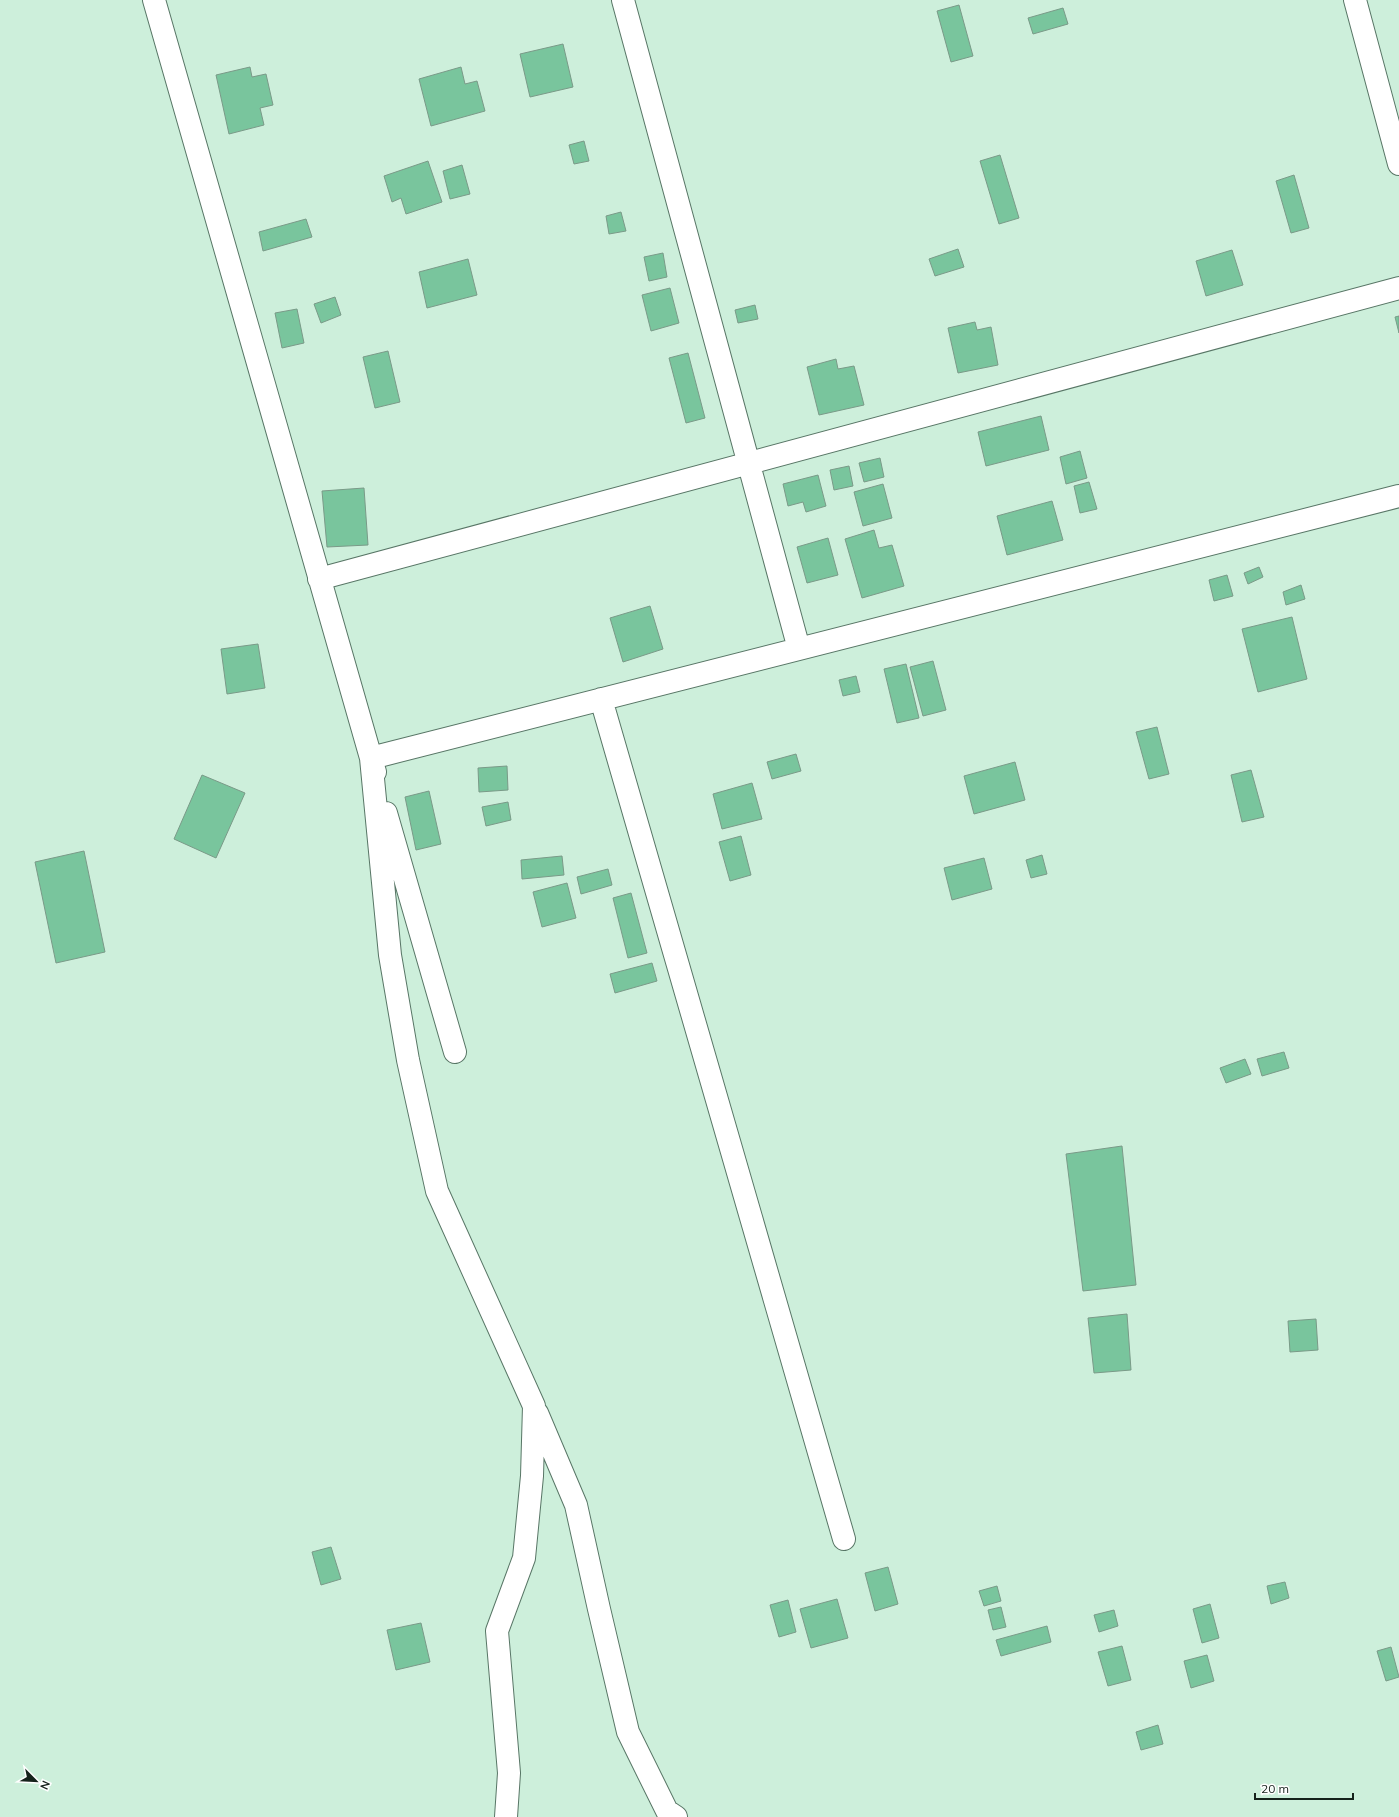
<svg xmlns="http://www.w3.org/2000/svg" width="1399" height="1817" viewBox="0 0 1399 1817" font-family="Mulish,sans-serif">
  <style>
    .building { fill: #79c59d; stroke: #7a9a88 }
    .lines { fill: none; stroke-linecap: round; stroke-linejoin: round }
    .street-casing { stroke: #587666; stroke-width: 24 }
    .street { stroke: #fff; stroke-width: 22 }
  </style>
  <rect width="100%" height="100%" fill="#cdefdb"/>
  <!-- building -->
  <path class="building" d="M959,5L973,56L951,62L937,11Z
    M1063,8L1068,24L1033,34L1028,18Z
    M563,44L573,87L530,97L520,54Z
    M250,67L252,77L266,74L273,105L260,108L264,125L229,134L216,75Z
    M461,67L465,84L477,81L485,111L431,126L419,79Z
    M584,141L589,161L574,164L569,145Z
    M1000,155L1019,218L999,224L980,161Z
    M428,161L442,202L406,214L401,198L392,202L384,176Z
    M462,165L470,194L450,199L443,171Z
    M1294,175L1309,228L1291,233L1276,181Z
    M621,212L626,231L609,234L606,216Z
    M306,219L312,237L263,251L259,232Z
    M958,249L964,267L935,276L929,259Z
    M1232,250L1243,285L1206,296L1196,261Z
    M663,253L667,277L649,281L644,257Z
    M468,259L477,295L427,308L419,272Z
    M670,288L679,323L651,331L642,295Z
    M335,297L341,315L321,323L314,304Z
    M755,305L758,319L738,323L735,310Z
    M297,309L304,343L282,348L275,313Z
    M1399,316V333L1395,317Z
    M975,322L977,330L991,327L998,365L958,373L948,328Z
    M388,351L400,402L375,408L363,357Z
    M688,353L705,418L686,423L669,358Z
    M836,359L838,369L854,366L864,405L819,415L807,367Z
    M1041,416L1049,450L986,466L978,432Z
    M1080,451L1087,478L1066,484L1060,457Z
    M880,458L884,477L864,482L859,463Z
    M849,466L853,486L834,490L830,470Z
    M818,475L826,506L806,512L803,502L788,506L783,484Z
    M1089,482L1097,509L1080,513L1074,486Z
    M883,484L892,518L863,526L854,492Z
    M364,488L368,545L327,547L322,491Z
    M1052,501L1063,540L1007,555L997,516Z
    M874,530L879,548L892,545L904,586L862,598L845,539Z
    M828,538L838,575L807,583L797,547Z
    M1259,567L1263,577L1248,584L1244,573Z
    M1227,575L1233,596L1214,601L1209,580Z
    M1301,585L1305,599L1286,605L1283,592Z
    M650,606L663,649L623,662L610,618Z
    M1292,617L1307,679L1258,692L1242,629Z
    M258,644L265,688L227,694L221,649Z
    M933,661L946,710L923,716L910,667Z
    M906,664L919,718L897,723L884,669Z
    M856,676L860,692L843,696L839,680Z
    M1157,727L1169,774L1149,779L1136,732Z
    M796,754L801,771L772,779L767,762Z
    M1015,762L1025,800L974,814L964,776Z
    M507,766L508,790L479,792L478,768Z
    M1251,770L1264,817L1242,822L1231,775Z
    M202,775L245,793L216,858L174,839Z
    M752,783L762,819L722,829L713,794Z
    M429,791L441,844L416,850L405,797Z
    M508,802L511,820L486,826L482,807Z
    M741,836L751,875L730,881L719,842Z
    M84,851L105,952L56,963L35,862Z
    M1042,855L1047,874L1031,878L1026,860Z
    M562,856L564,875L522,879L521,860Z
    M984,858L992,889L952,900L944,868Z
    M608,869L612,885L581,894L577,877Z
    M567,883L576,918L542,927L533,892Z
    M631,893L647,953L628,958L613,898Z
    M652,963L657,981L615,993L610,974Z
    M1284,1052L1289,1068L1262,1076L1257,1059Z
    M1245,1059L1251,1074L1226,1083L1220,1068Z
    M1122,1146L1136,1285L1083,1291L1066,1154Z
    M1127,1314L1131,1370L1094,1373L1088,1318Z
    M1316,1319L1318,1350L1290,1352L1288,1321Z
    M331,1547L341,1579L321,1585L312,1552Z
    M888,1567L898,1604L875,1611L865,1573Z
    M1285,1582L1289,1598L1271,1604L1267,1586Z
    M997,1586L1001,1601L984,1606L979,1591Z
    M837,1599L848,1638L811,1648L800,1609Z
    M788,1600L796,1632L779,1637L770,1605Z
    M1210,1604L1219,1638L1202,1643L1193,1609Z
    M1001,1607L1006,1627L993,1630L988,1610Z
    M1114,1610L1118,1626L1099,1632L1094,1615Z
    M421,1623L430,1662L396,1670L387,1630Z
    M1047,1626L1051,1642L1001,1656L996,1640Z
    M1122,1646L1131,1680L1108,1686L1098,1652Z
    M1391,1647L1399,1677L1386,1681L1377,1651Z
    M1207,1655L1214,1681L1191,1688L1184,1661Z
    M1158,1725L1163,1744L1141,1750L1136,1732Z"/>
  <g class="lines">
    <!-- street casing -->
    <g class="street-casing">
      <path id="street" d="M154,0L375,772
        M623,0L799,649
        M1355,0L1399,164
        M319,579L1399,288
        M601,699L844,1539
        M386,813L455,1052
        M537,1413L576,1505L599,1609L628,1732L667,1811L676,1817
        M506,1817L509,1773L497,1631L524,1558L532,1476L534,1406L437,1191L408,1060L390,955L371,758L1399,496"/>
    </g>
    <!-- street -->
    <use href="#street" class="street"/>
  </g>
  <!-- north arrow -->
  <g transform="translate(36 1781) rotate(114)" stroke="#ffffff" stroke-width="3" paint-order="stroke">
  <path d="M0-3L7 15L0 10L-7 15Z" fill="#15221b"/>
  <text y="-6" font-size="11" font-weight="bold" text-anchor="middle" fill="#15221b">N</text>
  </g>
  <!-- scale -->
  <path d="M1255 1793v6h98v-6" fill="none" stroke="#15221b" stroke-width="2"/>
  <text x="1261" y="1793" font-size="12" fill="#15221b" stroke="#ffffff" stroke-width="3" paint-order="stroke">20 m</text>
</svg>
